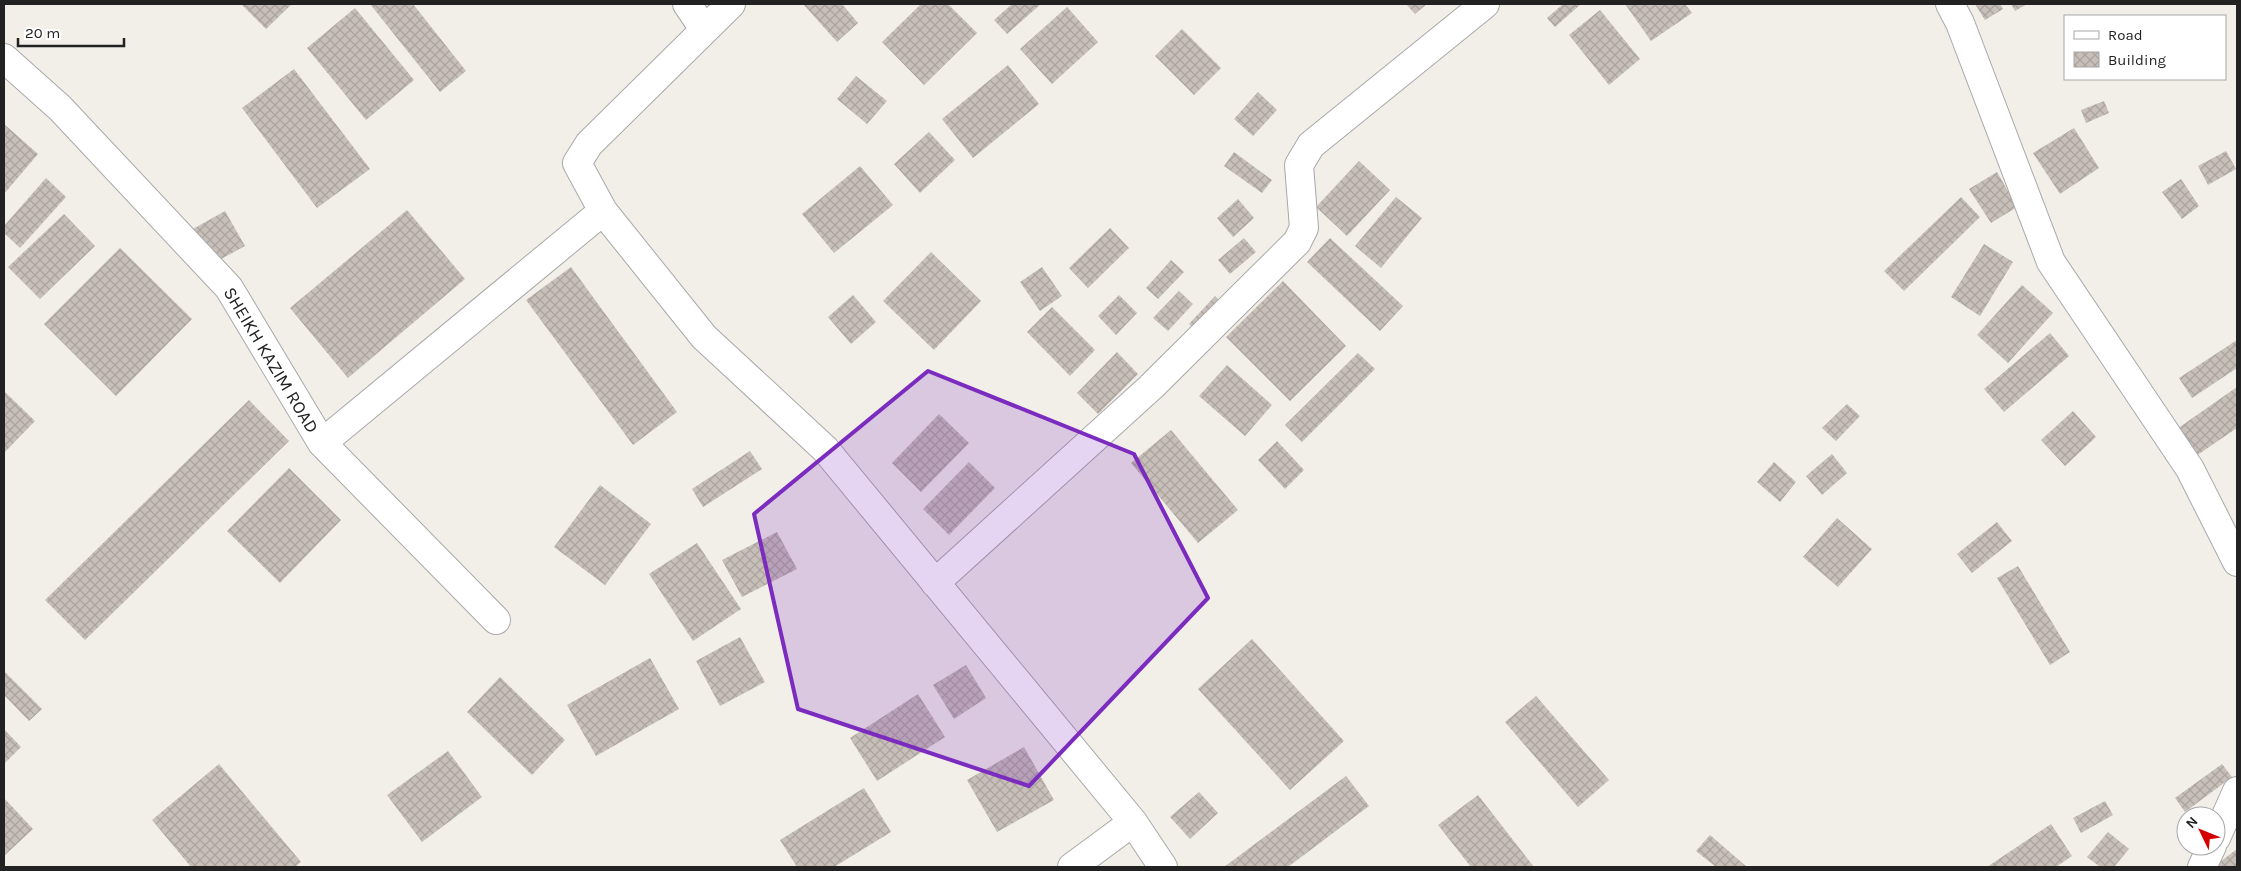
<svg xmlns="http://www.w3.org/2000/svg" width="2241" height="871" viewBox="0 0 2241 871" font-family="Karla,sans-serif">
  <style>
    .building { fill: url(#building-cross-hatch) }
    .lines { fill: none; stroke-linecap: round; stroke-linejoin: round }
    .minor-casing { stroke: #a9a9a9; stroke-width: 30 }
    .minor { stroke: #fff; stroke-width: 28 }
    .marked { fill: #7b2cbf; fill-opacity: 0.2; stroke: #7b2cbf; stroke-width: 4; stroke-linejoin: round }
    .labels { text-anchor: middle; stroke-width: 4; stroke-linejoin: round; paint-order: stroke }
    .street-label { font-size: 18px; fill: #222; stroke: #fff }
  </style>
  <defs>
    <pattern id="building-cross-hatch" width="8" height="8" patternUnits="userSpaceOnUse" patternTransform="scale(1.25)"><rect width="8" height="8" fill="#c7bfb8"/><path d="M0 0l8 8M0 8l8-8" fill="none" stroke="#aba49e"/></pattern>
  </defs>
  <rect width="100%" height="100%" fill="#f2efe9"/>
  <!-- building -->
  <path class="building" d="M241,4H292L266,29Z
    M370,4H413L466,71L440,92Z
    M803,4H842L858,23L837,42Z
    M921,4H948L977,33L924,85L882,42Z
    M1012,4H1041L1007,34L994,20Z
    M1406,4H1427L1415,14Z
    M1563,4H1581L1555,27L1547,18Z
    M1625,4H1685L1692,13L1651,41Z
    M1975,4H2000L2003,9L1985,20Z
    M2011,4H2027L2015,11Z
    M1067,7L1098,42L1052,84L1020,49Z
    M355,8L414,80L366,120L307,48Z
    M1600,10L1640,59L1609,85L1569,35Z
    M1182,29L1221,68L1194,95L1155,56Z
    M1008,65L1039,104L973,158L942,119Z
    M294,69L370,169L317,208L242,108Z
    M856,76L887,101L867,124L837,99Z
    M1258,92L1277,110L1253,136L1234,119Z
    M2104,101L2109,113L2086,123L2081,110Z
    M4,124L38,154L4,194Z
    M2074,128L2099,168L2060,194L2033,153Z
    M929,132L955,160L920,193L894,164Z
    M2226,151L2236,169L2208,185L2198,166Z
    M1234,152L1272,180L1262,193L1224,166Z
    M1359,161L1390,190L1347,236L1316,207Z
    M860,166L893,205L834,253L802,214Z
    M1997,172L2017,207L1991,223L1969,189Z
    M46,178L66,197L20,248L4,233V226Z
    M2181,179L2199,206L2182,219L2162,192Z
    M1396,197L1422,218L1381,268L1355,246Z
    M1961,197L1980,217L1904,291L1884,271Z
    M1238,199L1254,218L1233,237L1217,218Z
    M407,210L465,279L348,378L290,308Z
    M225,211L245,246L212,264L193,229Z
    M64,214L95,246L40,299L8,267Z
    M1110,228L1129,248L1088,288L1069,268Z
    M1244,238L1256,252L1230,274L1218,260Z
    M1330,238L1403,306L1380,331L1307,262Z
    M1984,244L2013,262L1980,316L1951,297Z
    M120,248L192,319L116,396L44,324Z
    M931,252L981,301L934,350L883,301Z
    M1171,260L1184,272L1158,299L1146,288Z
    M571,267L677,412L633,445L526,300Z
    M1042,267L1062,296L1040,311L1020,282Z
    M1283,281L1346,346L1290,401L1226,337Z
    M2022,285L2053,313L2008,363L1977,335Z
    M1179,291L1193,304L1168,331L1153,318Z
    M853,295L876,322L851,344L828,317Z
    M1119,295L1137,313L1116,335L1098,316Z
    M1215,296L1224,305L1198,332L1189,324Z
    M1052,307L1095,350L1070,376L1027,332Z
    M2050,333L2069,356L2004,412L1984,389Z
    M2237,340V368L2192,398L2179,378Z
    M1117,352L1138,374L1098,414L1077,393Z
    M1358,353L1375,369L1302,442L1285,425Z
    M1227,365L1272,405L1245,436L1199,396Z
    M2237,387V428L2193,458L2174,431Z
    M4,391L35,421L4,453Z
    M249,400L289,441L85,640L45,600Z
    M1847,404L1860,416L1836,441L1822,428Z
    M2073,411L2096,437L2065,466L2041,440Z
    M939,414L969,443L921,492L892,463Z
    M1171,430L1238,510L1198,543L1131,463Z
    M1277,441L1304,470L1285,489L1258,460Z
    M750,451L762,469L703,507L692,489Z
    M1832,454L1847,473L1822,495L1806,476Z
    M969,462L995,488L949,535L923,509Z
    M1774,462L1796,482L1780,502L1757,482Z
    M289,468L341,520L280,583L227,531Z
    M600,485L651,524L605,585L554,547Z
    M1837,518L1872,549L1838,587L1803,557Z
    M1997,522L2012,541L1972,573L1957,554Z
    M777,532L797,569L742,597L722,560Z
    M697,543L741,609L693,641L649,574Z
    M2018,566L2070,652L2050,665L1997,578Z
    M740,637L765,682L720,706L696,661Z
    M1252,639L1344,741L1290,790L1198,689Z
    M650,658L679,709L596,756L567,705Z
    M966,665L986,698L954,719L933,685Z
    M4,671L42,709L29,721L4,695Z
    M500,677L565,740L532,775L467,712Z
    M918,694L945,737L877,781L850,738Z
    M1536,696L1609,780L1578,807L1505,722Z
    M4,729L21,747L4,764Z
    M1024,747L1054,800L997,832L967,780Z
    M448,751L482,797L422,842L387,795Z
    M219,764L301,862L295,867H191L152,820Z
    M2222,764L2232,777L2185,812L2175,798Z
    M1346,776L1369,806L1288,867H1224Z
    M864,788L891,832L834,867H797L780,840Z
    M1199,792L1218,813L1190,839L1170,817Z
    M1478,795L1534,867H1471L1438,825Z
    M4,798L33,829L4,856Z
    M2105,801L2113,815L2081,833L2073,818Z
    M2051,824L2072,856L2056,867H1987Z
    M2108,832L2129,849L2114,867H2100L2087,857Z
    M1710,835L1747,867H1716L1696,851Z
    M2237,849V867H2217L2216,865Z"/>
  <g class="lines">
    <!-- minor casing -->
    <g class="minor-casing">
      <path id="minor" d="M687,4L704,29
        M731,4L589,144L577,163L603,211L704,337L825,449L1133,822L1163,867
        M1950,4L1960,23L2051,262L2190,469L2237,562
        M4,58L60,108L229,288L322,443L496,620
        M322,443L603,211
        M935,583L1151,387L1297,242L1304,228L1299,165L1311,145L1485,4
        M2216,838L2237,791
        M1072,867L1133,822
        M2202,867L2212,846"/>
    </g>
    <!-- minor -->
    <use href="#minor" class="minor"/>
  </g>
  <!-- marked area -->
  <path class="marked" d="M928,371L1134,454L1208,598L1029,786L798,709L754,514Z"/>
  <g class="labels">
    <!-- street labels -->
    <g class="street-label">
      <text transform="translate(271 360) rotate(59)" y="6">SHEIKH KAZIM ROAD</text>
    </g>
  </g>
  <!-- border -->
  <rect width="2241" height="871" fill="none" stroke="#222222" stroke-width="10"/>
  <!-- legend -->
  <rect x="2064" y="15" width="162" height="65" fill="#ffffff" stroke="#a7a7a7"/>
  <rect x="2074" y="31" width="25" height="8" fill="#ffffff" stroke="#a7a7a7"/>
  <text x="2108" y="40" font-size="15" fill="#222222">Road</text>
  <rect x="2074" y="52" width="25" height="15" fill="url(#building-cross-hatch)" stroke="#a7a7a7"/>
  <text x="2108" y="65" font-size="15" fill="#222222">Building</text>
  <!-- north arrow -->
  <g transform="translate(2201 831) rotate(313)"><circle r="24" fill="#ffffff" stroke="#a7a7a7"/>
  <path d="M0-4L9 19L0 12L-9 19Z" fill="#d40000"/>
  <text y="-8" font-size="14" font-weight="bold" text-anchor="middle" fill="#222222">N</text>
  </g>
  <!-- scale -->
  <path d="M18 38v8h106v-8" fill="none" stroke="#222222" stroke-width="2.5"/>
  <text x="25" y="38" font-size="15" fill="#222222" stroke="#ffffff" stroke-width="4" paint-order="stroke">20 m</text>
</svg>
